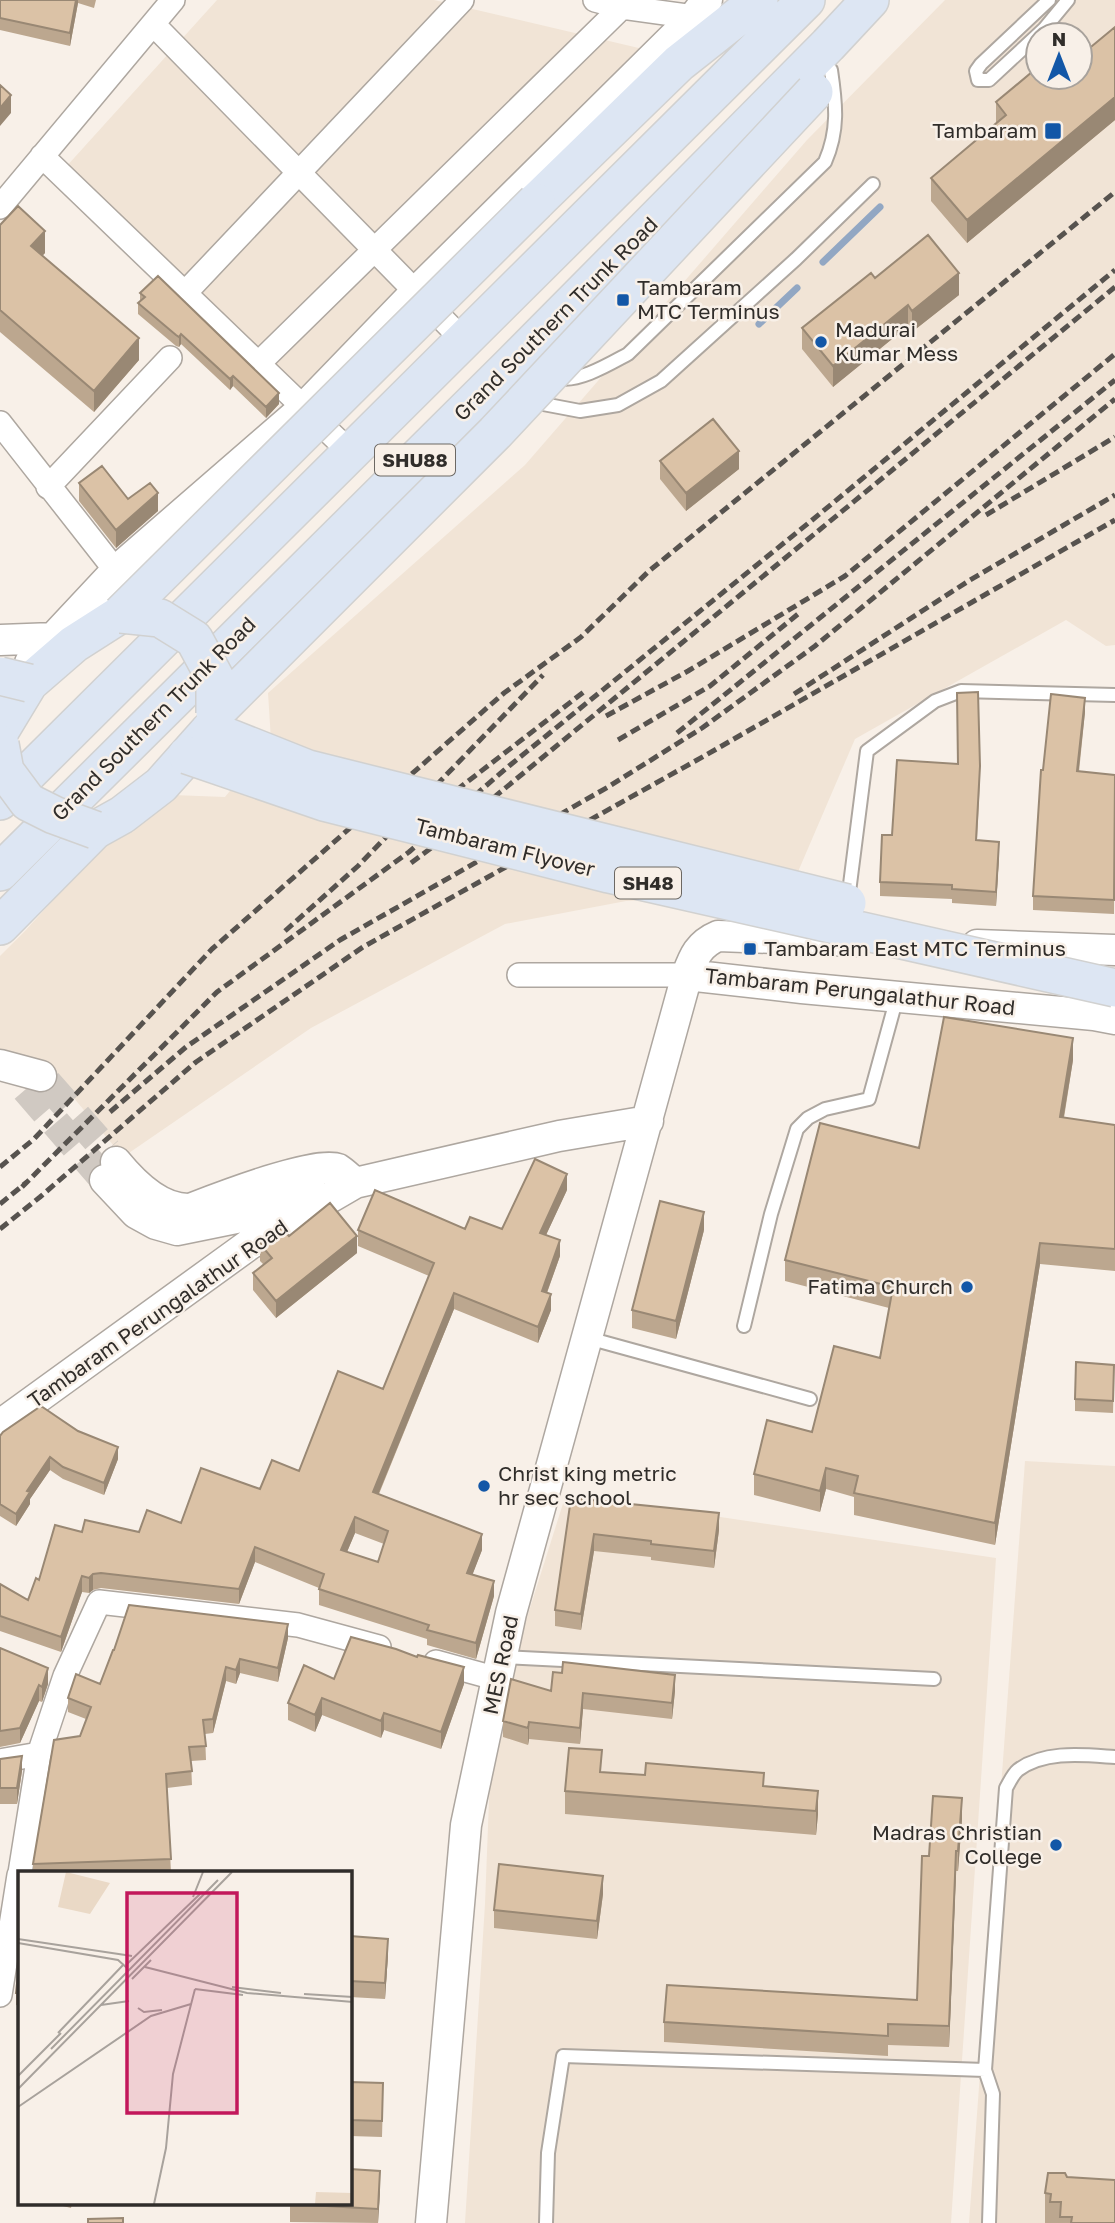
<svg xmlns="http://www.w3.org/2000/svg" width="1115" height="2223" viewBox="0 0 1115 2223" font-family="'Golos Text',sans-serif">
  <style>
    .built { fill: #f1e4d6; fill-rule: evenodd }
    .lines { fill: none; stroke-linecap: round; stroke-linejoin: round }
    .stream { stroke: #92a7c3; stroke-width: 7 }
    .tertiary-tunnel { stroke: #d0c9c2; stroke-width: 30; stroke-dasharray: 30 15; stroke-linecap: butt }
    .service-casing { stroke: #aea7a0; stroke-width: 16 }
    .minor-casing { stroke: #aea7a0; stroke-width: 26 }
    .tertiary-casing { stroke: #aea7a0; stroke-width: 33 }
    .primary-casing { stroke: #d1d1d0; stroke-width: 40 }
    .service { stroke: #fff; stroke-width: 12 }
    .minor { stroke: #fff; stroke-width: 23 }
    .tertiary { stroke: #fff; stroke-width: 30 }
    .primary { stroke: #dde6f3; stroke-width: 37 }
    .rail { stroke: #57534f; stroke-width: 5; stroke-dasharray: 10 5; stroke-linecap: butt }
    .primary-bridge-casing { stroke: #d1d1d0; stroke-width: 40; stroke-linecap: butt }
    .primary-bridge { stroke: #dde6f3; stroke-width: 37 }
    .wall { fill: #bca78f; fill-rule: evenodd }
    .shaded-wall { fill: #998874 }
    .building { fill: #dbc2a6; stroke: #998874; stroke-width: 2; fill-rule: evenodd }
    .poi-dot { fill: #1357a7; stroke: #f8f0e8; stroke-width: 2.5 }
    .labels { text-anchor: middle; stroke-width: 5; stroke-linejoin: round; paint-order: stroke }
    .shield { fill: #f8f0e8; stroke: #6c6863; stroke-width: 2 }
    .shield-label { font-size: 19px; font-weight: bold; fill: #302d2a }
    .poi-label { font-size: 21px; fill: #302d2a; stroke: #f8f0e8; text-anchor: start }
    .street-label { font-size: 21px; fill: #302d2a; stroke: #f8f0e8 }
    .inset-road { fill: none; stroke: #a8a29c; stroke-width: 2 }
    .view { fill: #c2185b; fill-opacity: 0.15; stroke: #c2185b; stroke-width: 3.5 }
    .inset-edge { fill: none; stroke: #302d2a; stroke-width: 3.5 }
  </style>
  <rect width="100%" height="100%" fill="#f8f0e8"/>
  <!-- built -->
  <path class="built" d="M217,0H434L643,49L305,394L65,168Z
    M945,0H1115V645L1106,646L1066,620L855,739L782,909L692,898L626,901L505,924L311,1028L123,1157L53,1073L0,1057V956L25,931L106,842L173,795L225,797L271,740L268,693L525,465L807,140ZM1038,35H1080V77H1038Z
    M1025,1461L1115,1466V2223H969Z
    M566,1494L996,1558L951,2223H465L485,1904L490,1774L507,1689L524,1627Z"/>
  <g class="lines">
    <!-- stream -->
    <path class="stream" d="M823,262L880,207
      M759,324L797,288"/>
    <!-- tertiary-tunnel -->
    <path class="tertiary-tunnel" d="M47,1083L107,1151
      M26,1089L105,1180"/>
    <!-- service casing -->
    <g class="service-casing">
      <path id="service" d="M1049,0L981,64L976,71L978,80H989L1044,29L1068,0
        M559,378C578,383 611,363 628,354L825,162C839,130 836,104 831,70
        M535,396L543,404L580,411L618,405L661,381L796,259L873,184
        M848,900L867,751L935,701L961,691L1115,695
        M744,1326L771,1214L797,1129L808,1118L825,1109L869,1099L897,997
        M588,1338L810,1399
        M502,1657L934,1679
        M985,2070L993,2094L989,2223
        M546,2223L548,2153L563,2056L985,2070L1006,1788C1009,1783 1013,1774 1018,1770C1045,1750 1084,1755 1115,1757"/>
    </g>
    <!-- minor casing -->
    <g class="minor-casing">
      <path id="minor" d="M595,0L622,7L694,17
        M153,24L464,341
        M42,156L351,453
        M0,207L173,0
        M185,293L462,0
        M258,364L622,7
        M0,423L116,571
        M48,487L170,358
        M519,975H687
        M436,1662L498,1679
        M39,1754L65,1676L99,1602L298,1625L379,1647
        M0,1761L39,1754L20,1873
        M0,1995L19,1875"/>
    </g>
    <!-- tertiary casing -->
    <g class="tertiary-casing">
      <path id="tertiary" d="M0,640L54,638
        M30,663L116,571L304,408L415,293L694,17L707,0
        M977,945L1115,950
        M687,975L802,988L1094,1015L1115,1019
        M0,1065L41,1076
        M116,1162C134,1184 160,1210 190,1209C216,1199 316,1160 338,1169C343,1172 350,1179 355,1183
        M105,1180L136,1213L156,1224L177,1230L236,1218L313,1193
        M0,1425L250,1244L355,1183L559,1136L648,1121
        M431,2223L466,1825L511,1613L687,975C694,956 699,944 718,936L857,941"/>
    </g>
    <!-- primary casing -->
    <g class="primary-casing">
      <path id="primary" d="M536,202L679,63L759,0
        M0,731L29,683L74,644L121,614
        M0,801L806,0
        M0,872L509,367L828,45L870,0
        M0,926L95,830L122,815L161,785L209,731"/>
    </g>
    <!-- service -->
    <use href="#service" class="service"/>
    <!-- minor -->
    <use href="#minor" class="minor"/>
    <!-- tertiary -->
    <use href="#tertiary" class="tertiary"/>
    <!-- primary -->
    <use href="#primary" class="primary"/>
    <!-- rail -->
    <path class="rail" d="M986,515L1115,437
      M794,694L970,580L1115,495
      M606,716L688,671L845,576L1115,354
      M677,733L1115,380
      M618,740L710,686L798,614
      M397,836L585,691
      M411,863L442,840L1115,287
      M285,931L358,866L543,675
      M110,1112L186,1047L340,940L608,787L702,728L815,646L1115,399
      M0,1167L34,1139L212,949L504,693L581,637L649,571L1115,192
      M22,1187L217,992L409,852L509,766L811,521L1115,270
      M0,1204L27,1182
      M0,1229L40,1197L196,1062L363,947L706,755L1115,520"/>
    <!-- primary-bridge casing -->
    <g class="primary-bridge-casing">
      <path id="primary-bridge" d="M121,614L536,202
        M121,614L160,618L194,639L215,678V713
        M0,676L29,683
        M215,713L495,433L814,92
        M210,730L308,769L847,903
        M0,744L5,771L28,802L54,815L95,830
        M187,755L324,802L609,874L1115,988"/>
    </g>
    <!-- primary-bridge -->
    <use href="#primary-bridge" class="primary-bridge"/>
  </g>
  <!-- wall -->
  <path class="wall" d="M0,0H96L94,8L78,3L70,46L0,30Z
    M1115,27V120L967,243L931,201V178L996,124V102L1080,77Z
    M0,225L45,253L42,256L139,360L94,412L0,332Z
    M875,278L959,295L912,332L908,326L833,387L802,349V328Z
    M140,293L279,404L266,418L233,386L230,390L181,344L179,347L176,346L138,314V303L140,301Z
    M660,461L739,469L686,511L660,479Z
    M79,483L158,511L116,548L79,501Z
    M1085,712L1079,772L1115,775L1114,914L1033,910V896L1043,770Z
    M980,780L977,840L999,856L996,906L952,903V899L880,896V882L892,835Z
    M1073,1060L1064,1118L1115,1125V1271L1040,1264L995,1545L854,1515V1497L826,1489L820,1512L754,1495V1474L812,1432L880,1358L889,1308L785,1281V1260L919,1148Z
    M567,1190L546,1235L560,1256L547,1293L551,1310L538,1343L454,1309L379,1494L482,1550L472,1575L494,1596L476,1659L427,1645V1639L319,1605V1588L255,1562L239,1604L101,1588L93,1590L89,1593L82,1592L61,1652L0,1631V1584L28,1600L39,1580L82,1532H139L181,1523L260,1489L299,1471L383,1389L429,1276L358,1246V1230L502,1229ZM355,1533L384,1544L378,1562L347,1552Z
    M704,1230L676,1339L632,1328V1310Z
    M289,1236L357,1253L276,1318L253,1290V1273L264,1265L260,1261V1244Z
    M1114,1377L1113,1413L1075,1411V1399Z
    M0,1436L118,1459L104,1495L63,1479L50,1470L30,1499V1504L16,1526L0,1516Z
    M571,1498L719,1530L714,1568L651,1560V1557L594,1551L581,1630L555,1626V1610Z
    M288,1638L278,1682L240,1673L236,1684L226,1681L213,1733L205,1734L206,1760L191,1761L192,1785L167,1788L171,1873H33V1864L86,1719L68,1712V1698L100,1684Z
    M0,1648L48,1684L42,1702L39,1701L20,1743L0,1747Z
    M334,1679L464,1684L441,1749L384,1730L381,1738L322,1715L315,1732L288,1720V1703Z
    M551,1691H675L672,1719L583,1709L580,1744L529,1739L528,1745L503,1737V1721Z
    M0,1759L22,1771L17,1804H0Z
    M602,1772L818,1791V1814L816,1835L565,1814V1791Z
    M962,1819L958,1871H956L949,2047L888,2045V2056L664,2042V2022L917,2000L929,1856Z
    M603,1894L597,1939L494,1928V1910Z
    M350,1936L388,1955L385,1999L350,1997Z
    M19,1964V2006L16,2005V1993Z
    M350,2082L383,2099L382,2137L350,2136Z
    M1067,2177L1115,2223H1045V2193Z
    M380,2189L378,2223L290,2222V2204Z
    M55,2204H72L71,2208Z"/>
  <!-- shaded-wall -->
  <path class="shaded-wall" d="M76,0H78V3L70,46V33Z
    M11,95V113L0,126V108Z
    M1115,97V120L967,243V220Z
    M45,231V253L31,267V246Z
    M959,273V295L912,332V311Z
    M908,305V326L833,387V366Z
    M181,334V344L179,347V337Z
    M139,338V360L94,412V391Z
    M233,376V386L230,390V379Z
    M279,393V404L266,418V407Z
    M739,451V469L686,511V493Z
    M158,493V511L116,548V530Z
    M1085,698V712L1077,785V771Z
    M999,842V856L996,906V892Z
    M1073,1038V1060L1060,1139V1117Z
    M567,1174V1190L540,1248V1233Z
    M704,1212V1230L676,1339V1321Z
    M357,1236V1253L276,1318V1301Z
    M560,1240V1256L542,1306V1291Z
    M1040,1243V1264L995,1545V1523Z
    M454,1293V1309L373,1507V1492Z
    M551,1294V1310L538,1343V1327Z
    M118,1447V1459L104,1495V1483Z
    M50,1457V1470L30,1499V1504L16,1526V1514L27,1491Z
    M826,1468V1489L820,1512V1491Z
    M719,1513V1530L714,1568V1551Z
    M355,1517V1533L341,1566V1550Z
    M482,1534V1550L467,1589V1573Z
    M594,1534V1551L581,1630V1614Z
    M255,1547V1562L239,1604V1589Z
    M93,1574V1590L89,1593V1578Z
    M82,1576V1592L61,1652V1637Z
    M494,1581V1596L476,1659V1643Z
    M288,1624V1638L278,1682V1668Z
    M240,1659V1673L236,1684V1670Z
    M226,1667V1681L213,1733V1719Z
    M464,1667V1684L441,1749V1732Z
    M48,1668V1684L42,1702V1687Z
    M675,1675V1691L672,1719V1703Z
    M39,1685V1701L20,1743V1728Z
    M583,1693V1709L580,1744V1728Z
    M322,1698V1715L315,1732V1715Z
    M384,1713V1730L381,1738V1721Z
    M529,1722V1739L528,1745V1728Z
    M22,1756V1771L17,1804V1788Z
    M818,1791V1814L816,1835V1811Z
    M962,1798V1819L958,1871V1851Z
    M956,1851V1871L949,2047V2026Z
    M603,1876V1894L597,1939V1921Z
    M388,1939V1955L385,1999V1983Z
    M380,2171V2189L378,2223V2209Z"/>
  <!-- building -->
  <path class="building" d="M0,0H76L70,33L0,18Z
    M1115,27V97L967,220L931,178L1006,115L996,102L1038,67V77H1080V56Z
    M0,85L11,95L0,108Z
    M18,206L45,231L31,246L139,338L94,391L0,310V225Z
    M928,235L959,273L912,311L908,305L833,366L802,328L871,273L875,278Z
    M158,276L279,393L266,407L233,376L230,379L181,334L179,337L176,335L138,303L145,297L140,293Z
    M713,419L739,451L686,493L660,461Z
    M102,466L128,499L150,483L158,493L116,530L79,483Z
    M978,692L980,766L976,840L999,842L996,892L952,889V885L880,882L882,835H892L897,760L958,764L957,693Z
    M1051,694L1085,698L1077,771L1115,775L1114,900L1033,896L1041,770H1043Z
    M944,1017L1073,1038L1060,1117L1115,1125V1249L1040,1243L995,1523L854,1493L858,1476L826,1468L820,1491L754,1474L767,1420L812,1432L834,1346L880,1358L893,1287L785,1260L820,1123L919,1148Z
    M535,1159L567,1174L540,1233L560,1240L542,1291L551,1294L538,1327L454,1293L373,1492L482,1534L467,1573L494,1581L476,1643L427,1630L429,1625L319,1589L324,1574L255,1547L239,1589L101,1573L93,1574L89,1578L82,1576L61,1637L0,1616V1584L28,1600L36,1578L39,1580L55,1525L82,1532L85,1520L139,1532L147,1510L181,1523L201,1468L260,1489L272,1460L299,1471L338,1371L383,1389L434,1263L358,1230L375,1190L465,1229L470,1217L502,1229ZM355,1517L388,1531L378,1562L341,1550Z
    M660,1201L704,1212L676,1321L632,1310Z
    M330,1203L357,1236L276,1301L253,1273L272,1258L260,1244L282,1228L289,1236Z
    M1076,1362L1114,1365L1113,1401L1075,1399Z
    M41,1406L78,1431L118,1447L104,1483L63,1467L50,1457L27,1491L30,1492L16,1514L0,1504V1436L3,1432Z
    M571,1498L719,1513L714,1551L651,1544V1541L594,1534L581,1614L555,1610Z
    M129,1605L288,1624L278,1668L240,1659L236,1670L226,1667L213,1719L203,1720L206,1746L189,1747L192,1771L166,1774L171,1859L33,1864L54,1740L80,1736L91,1707L68,1698L76,1674L100,1684L113,1650H114Z
    M351,1637L396,1649L417,1657L418,1655L464,1667L441,1732L384,1713L381,1721L322,1698L315,1715L288,1703L304,1665L334,1679Z
    M0,1648L48,1668L42,1687L39,1685L20,1728L0,1731Z
    M563,1662L675,1675L672,1703L583,1693L580,1728L529,1722L528,1728L503,1721L511,1679L551,1691L553,1672L562,1673Z
    M569,1748L602,1750L600,1772L645,1775L646,1763L764,1773L763,1786L818,1791L816,1811L565,1791Z
    M22,1756L17,1788H0V1759Z
    M933,1796L962,1798L958,1851H956L949,2026L888,2024V2036L664,2022L667,1985L917,2000L922,1856H929Z
    M499,1864L603,1876L597,1921L494,1910Z
    M350,1936L388,1939L385,1983L350,1981Z
    M19,1964V1993H16Z
    M350,2082L383,2083L382,2121L350,2120Z
    M350,2169L380,2171L378,2209L290,2204H350Z
    M1048,2173H1065L1067,2177L1115,2180V2223H1071L1072,2217H1060L1061,2202H1050L1051,2194L1045,2193Z
    M123,2218V2223H88V2219Z"/>
  <!-- markers -->
  <g class="poi-dot">
    <rect x="1044" y="122" width="18" height="18" rx="3.5"/>
    <rect x="616" y="293" width="14" height="14" rx="3.5"/>
    <circle cx="821" cy="342" r="7"/>
    <rect x="743" y="942" width="14" height="14" rx="3.5"/>
    <circle cx="967" cy="1287" r="7"/>
    <circle cx="484" cy="1486" r="7"/>
    <circle cx="1056" cy="1845" r="7"/>
  </g>
  <g class="labels">
    <!-- shield labels -->
    <g class="shield">
      <rect x="375" y="444.5" width="80" height="31" rx="5"/>
      <rect x="615" y="867.5" width="66" height="31" rx="5"/>
    </g>
    <g class="shield-label">
      <text x="415" y="467">SHU88</text>
      <text x="648" y="890">SH48</text>
    </g>
    <!-- poi labels -->
    <g class="poi-label">
      <text x="1037" y="138" text-anchor="end">Tambaram</text>
      <text x="637" y="295">Tambaram<tspan x="637" dy="24">MTC Terminus</tspan></text>
      <text x="835" y="337">Madurai<tspan x="835" dy="24">Kumar Mess</tspan></text>
      <text x="764" y="956">Tambaram East MTC Terminus</text>
      <text x="953" y="1294" text-anchor="end">Fatima Church</text>
      <text x="498" y="1481">Christ king metric<tspan x="498" dy="24">hr sec school</tspan></text>
      <text x="1042" y="1840" text-anchor="end">Madras Christian<tspan x="1042" dy="24">College</tspan></text>
    </g>
    <!-- street labels -->
    <g class="street-label">
      <text transform="translate(556 319) rotate(-45)" y="7">Grand Southern Trunk Road</text>
      <text transform="translate(154 719) rotate(-45)" y="7">Grand Southern Trunk Road</text>
      <text transform="translate(505 848) rotate(14)" y="7">Tambaram Flyover</text>
      <text transform="translate(860 992) rotate(6)" y="7">Tambaram Perungalathur Road</text>
      <text transform="translate(158 1314) rotate(-35)" y="7">Tambaram Perungalathur Road</text>
      <text transform="translate(501 1665) rotate(-78)" y="7">MES Road</text>
    </g>
  </g>
  <!-- overview -->
  <g transform="translate(18 1871)">
    <rect width="334" height="334" fill="#f8f0e8"/>
    <path d="M48,1L92,12L72,43L40,36ZM298,321L334,322V333H297Z" fill="#ead9c6"/>
    <path class="inset-road" d="M175,26L185,1M0,68L114,85M0,72L100,89L109,97M108,94L182,23M127,96L229,122L335,131M114,108L133,89M214,116L263,122M177,118L225,124M286,123L335,126M83,134L111,130M120,137L126,141L144,139M40,162L106,93M33,178L200,9M0,205L43,162M0,218L214,1M0,236L133,145L173,133M136,333L148,277L155,203L177,118"/>
    <path class="view" d="M109,22H219V242H109Z"/>
    <rect width="334" height="334" class="inset-edge"/>
  </g>
  <!-- north arrow -->
  <g transform="translate(1059 56)"><circle r="33" fill="#f8f0e8" stroke="#a8a29c" stroke-width="2"/>
  <path d="M0-5L12 26L0 18L-12 26Z" fill="#1357a7"/>
  <text y="-10" font-size="19" font-weight="bold" text-anchor="middle" fill="#302d2a">N</text>
  </g>
</svg>
